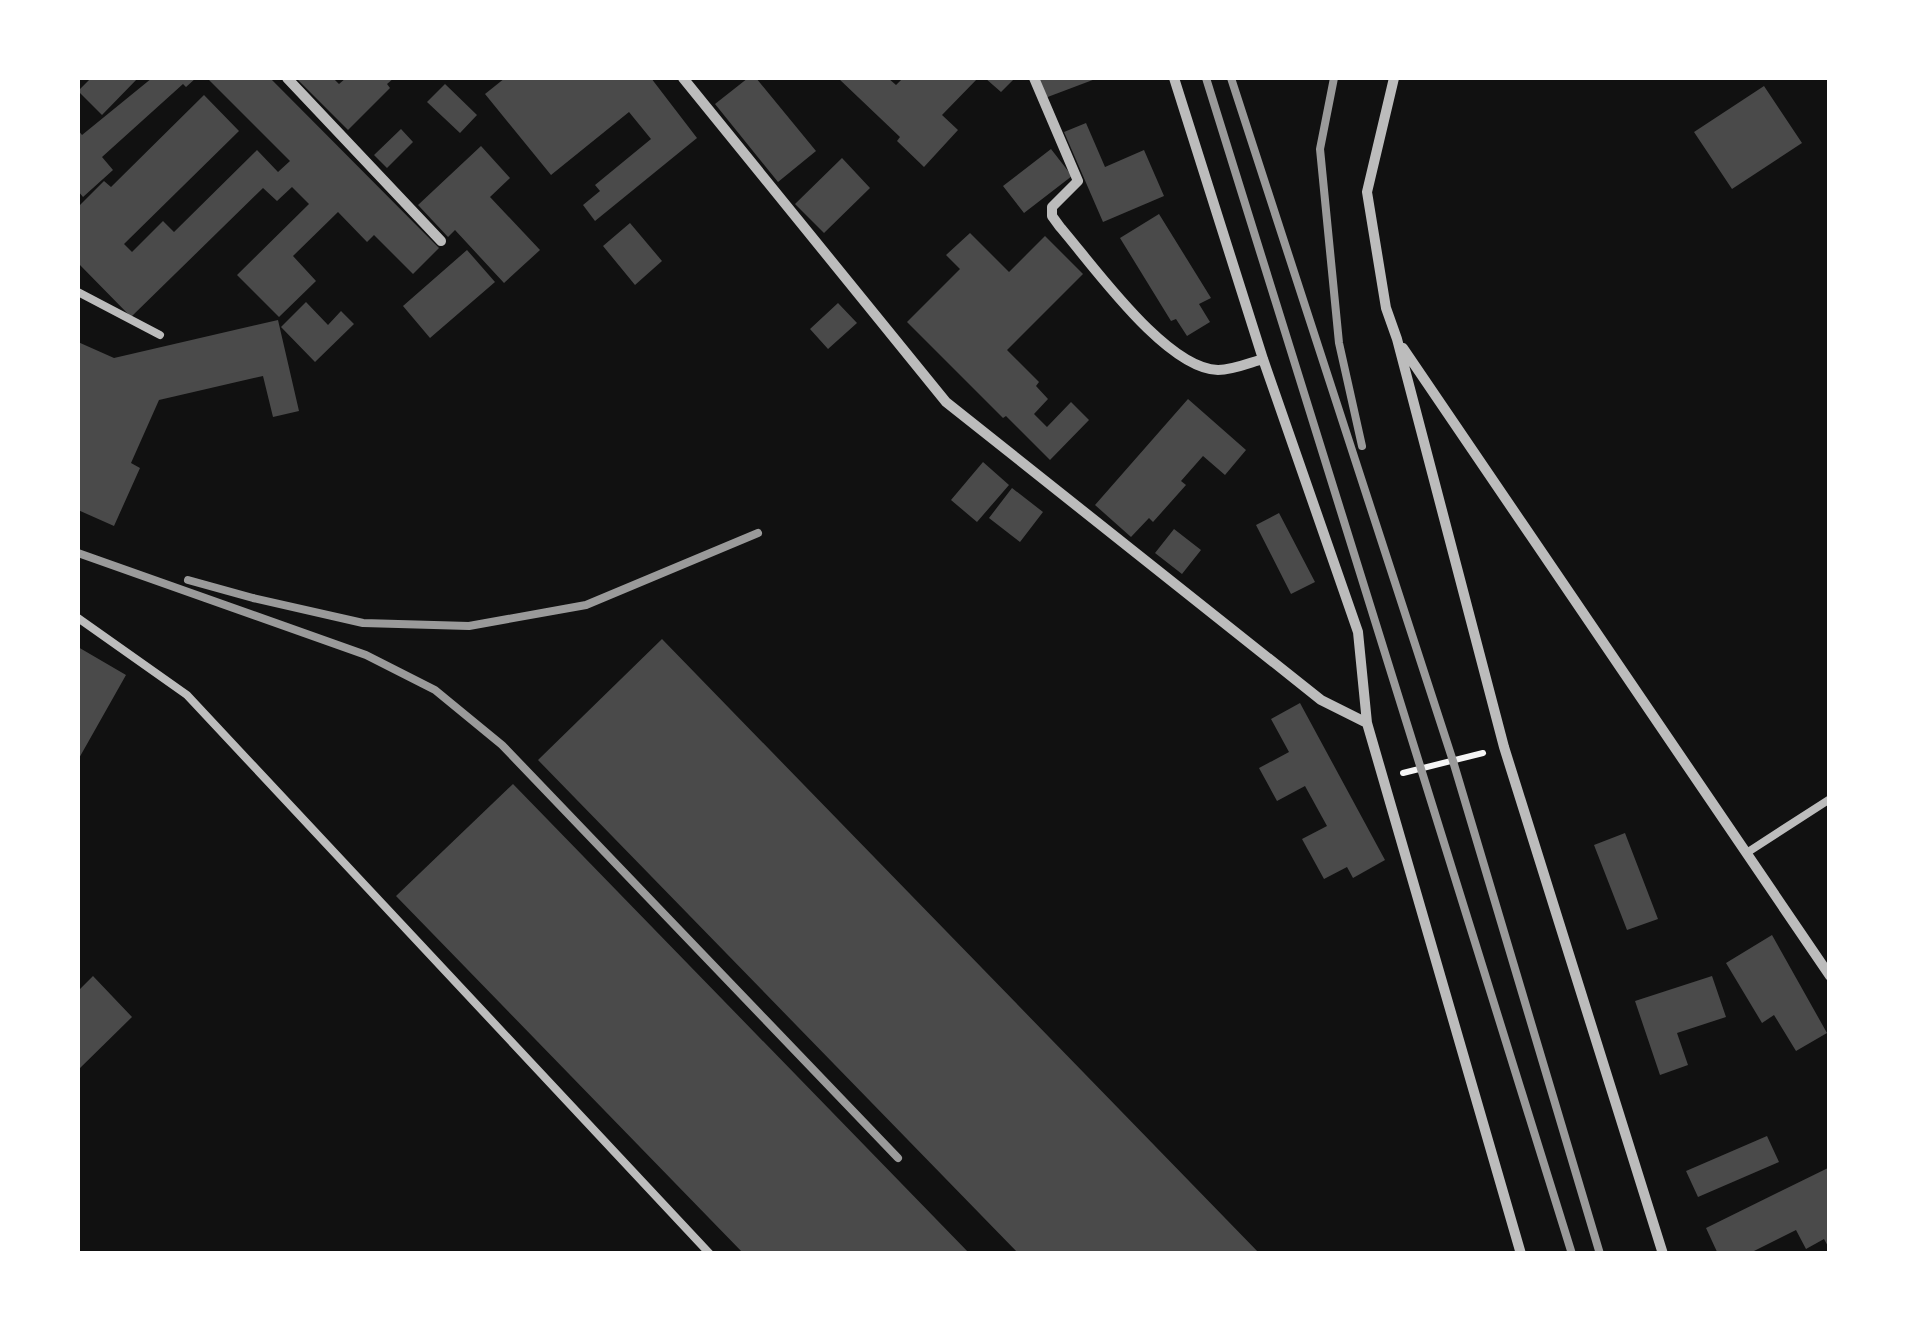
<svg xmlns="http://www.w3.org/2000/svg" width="1907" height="1331" viewBox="0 0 1907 1331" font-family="Jost,sans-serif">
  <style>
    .building { fill: #4a4a4a }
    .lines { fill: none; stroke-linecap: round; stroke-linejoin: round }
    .path { stroke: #f5f5f5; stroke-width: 6 }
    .service { stroke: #bcbcbc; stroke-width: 8 }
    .minor { stroke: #bcbcbc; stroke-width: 10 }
    .rail { stroke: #9a9a9a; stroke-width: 8 }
  </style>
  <rect width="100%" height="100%" fill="#111"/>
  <!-- building -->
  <path class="building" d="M91,78H138L102,115L78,91Z
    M152,78H196L186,87L183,84L102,157L113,170L83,197L78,191V130L82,135Z
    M207,78H270L439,248L413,274L374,235L367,242L338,212L293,256L316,281L279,317L237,275L309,204L292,187L277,201L263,188L131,317L78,263V207L104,181L111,187L204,95L239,131L124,244L132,252L163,221L174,232L257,150L278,172L290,161Z
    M296,78H333L339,84L346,78H394L387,84L390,88L348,130Z
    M505,78H651L697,138L595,221L583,205L600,191L595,185L651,139L629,112L551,175L485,94Z
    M748,78H756L816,151L778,182L715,104Z
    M838,78H888L896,85L903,78H978L942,115L958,130L924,167L897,141L900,137Z
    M985,78H1015L1001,92Z
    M1037,78H1098L1045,98Z
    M445,84L477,115L460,133L427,102Z
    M1764,86L1802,143L1732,189L1694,132Z
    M1086,123L1105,167L1144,150L1164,196L1103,222L1064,132Z
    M401,129L413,142L387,168L374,155Z
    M481,146L510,178L490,197L540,250L504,283L455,230L448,237L418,205Z
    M1051,149L1072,176L1024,213L1003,186Z
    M842,158L870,188L824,233L795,204Z
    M1159,214L1211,298L1199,304L1210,322L1187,336L1176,319L1171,321L1120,238Z
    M630,223L662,261L635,285L603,246Z
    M970,233L1009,272L1045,236L1083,274L1007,350L1039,382L1036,386L1048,399L1034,414L1047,427L1071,402L1089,420L1050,460L1006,416L1003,418L907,322L960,269L946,255Z
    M467,250L495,282L430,338L403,306Z
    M306,302L328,325L341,311L354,324L315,362L281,327Z
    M838,303L857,323L828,349L810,329Z
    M278,320L299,411L273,417L263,376L159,400L131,463L140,468L114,526L78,510V342L114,358Z
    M1188,399L1246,450L1225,475L1203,456L1181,481L1186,485L1153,522L1149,518L1131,537L1095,505Z
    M983,462L1009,485L977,522L951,500Z
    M1012,488L1043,512L1020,542L989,518Z
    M1279,513L1315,582L1291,594L1256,525Z
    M1174,529L1201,550L1182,574L1155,553Z
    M662,639L1260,1254H1019L538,760Z
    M78,647L126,675L78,760Z
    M1300,703L1385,860L1353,878L1347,867L1324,879L1302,839L1327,826L1305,786L1277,801L1259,768L1289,752L1271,719Z
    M513,784L970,1254H744L396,896Z
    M1625,833L1658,919L1627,930L1594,845Z
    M1772,935L1827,1033L1796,1051L1774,1015L1762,1023L1726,963Z
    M93,976L132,1017L78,1070V991Z
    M1712,976L1726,1017L1677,1033L1688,1065L1660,1075L1635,1001Z
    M1767,1136L1779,1162L1698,1197L1686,1171Z
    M1830,1167V1250L1824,1239L1806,1249L1796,1230L1748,1254H1718L1706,1228Z"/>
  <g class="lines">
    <!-- path -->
    <path class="path" d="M1403,773L1483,753"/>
    <!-- service -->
    <path class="service" d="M78,292L160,335
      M78,618L187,695L710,1254
      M1748,852L1830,799"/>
    <!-- minor -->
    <path class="minor" d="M287,78L441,241
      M683,78L946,402L1321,700L1367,723
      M1034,78L1078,181L1052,207V216L1060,227C1093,265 1166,369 1218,370C1233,370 1249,363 1263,359
      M1174,78L1263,359L1358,632L1367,723L1521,1254
      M1394,78L1367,192L1386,308L1397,339L1504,747L1663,1254
      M1403,348L1830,976"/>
    <!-- rail -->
    <path class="rail" d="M1206,78L1572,1254
      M1231,78L1453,761L1600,1254
      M1334,78L1320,149L1339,343L1362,446
      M78,553L366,655L435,690L502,745L898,1158
      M188,580L253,598L363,623L469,626L586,605L758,533"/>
  </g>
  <!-- border -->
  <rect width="1907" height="1331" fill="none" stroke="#ffffff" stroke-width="160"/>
</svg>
